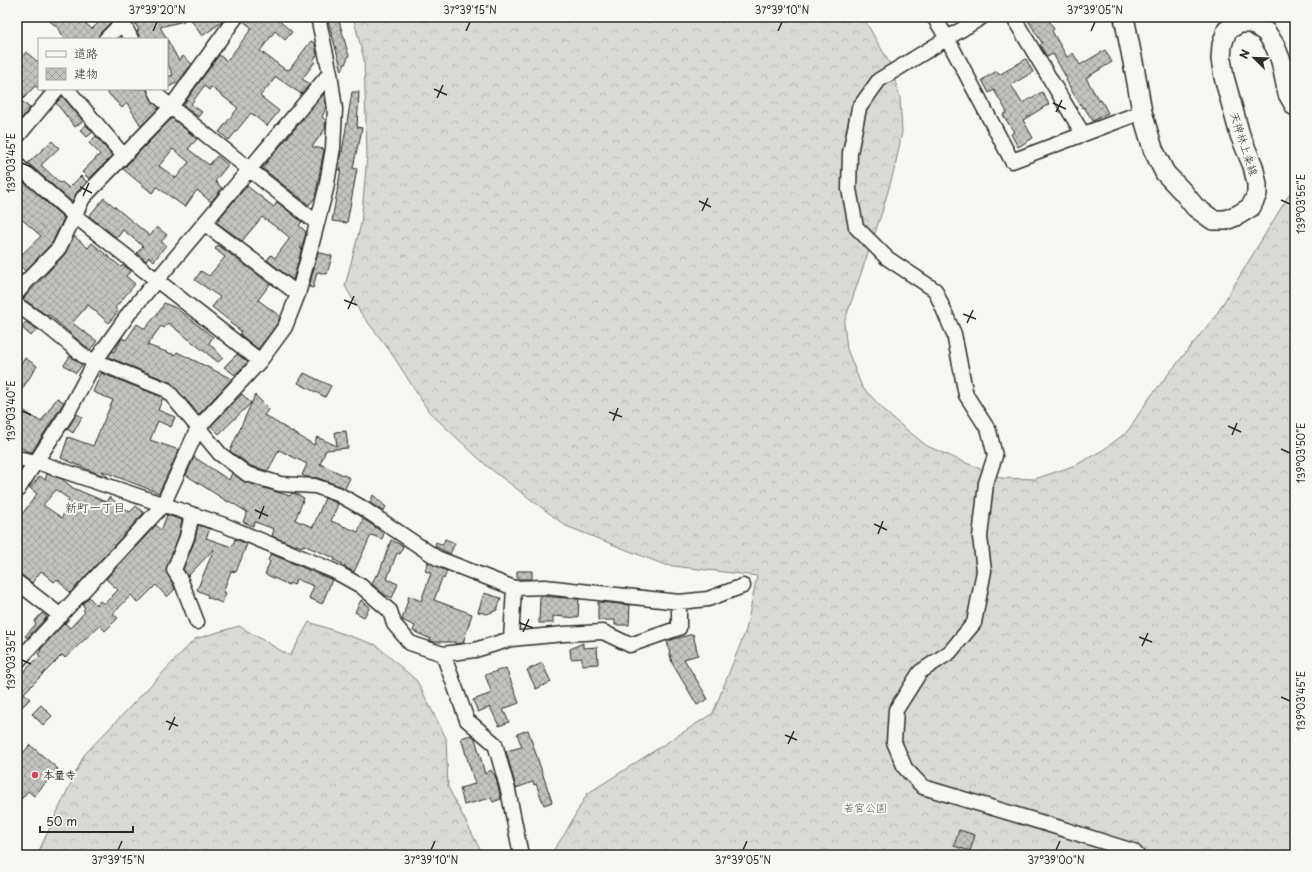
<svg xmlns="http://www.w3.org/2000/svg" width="1312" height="872" viewBox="0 0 1312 872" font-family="'Playpen Sans','Klee One',sans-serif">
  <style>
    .forest { fill: url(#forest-crowns); stroke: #828280 }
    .building { fill: url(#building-cross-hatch); stroke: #2b2b2b; fill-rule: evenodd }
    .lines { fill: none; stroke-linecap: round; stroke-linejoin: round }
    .street-casing { stroke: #2b2b2b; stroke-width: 17 }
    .secondary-casing { stroke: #2b2b2b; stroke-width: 22 }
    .street { stroke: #f6f6f2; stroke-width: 14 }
    .secondary { stroke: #f6f6f2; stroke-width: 19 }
    .ticks { fill: none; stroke: #2b2b2b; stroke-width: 1.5 }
    .poi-dot { fill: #d1495b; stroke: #f6f6f2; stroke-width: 1.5 }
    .labels { text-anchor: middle; stroke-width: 4; stroke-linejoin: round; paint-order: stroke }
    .street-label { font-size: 11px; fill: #2b2b2b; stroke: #f6f6f2 }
    .poi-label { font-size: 11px; font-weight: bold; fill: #2b2b2b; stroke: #f6f6f2; text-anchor: start }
    .park-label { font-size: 11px; fill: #565656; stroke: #f6f6f2 }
    .neighbourhood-label { font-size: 12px; fill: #2b2b2b; stroke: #f6f6f2 }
    .neatline { fill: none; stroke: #2b2b2b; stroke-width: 1.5 }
    .ticks-label { font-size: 10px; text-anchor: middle; fill: #2b2b2b }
  </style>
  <defs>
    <pattern id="forest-crowns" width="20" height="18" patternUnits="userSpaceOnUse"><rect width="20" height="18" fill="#d9d9d5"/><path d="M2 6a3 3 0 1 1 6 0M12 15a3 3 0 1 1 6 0" fill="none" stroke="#babab7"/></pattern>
    <pattern id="building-cross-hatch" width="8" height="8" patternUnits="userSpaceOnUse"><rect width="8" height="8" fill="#c3c3c0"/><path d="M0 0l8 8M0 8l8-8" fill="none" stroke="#9f9f9c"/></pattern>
  </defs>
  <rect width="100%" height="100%" fill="#f6f6f2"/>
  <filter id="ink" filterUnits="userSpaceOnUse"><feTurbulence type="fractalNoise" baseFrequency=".025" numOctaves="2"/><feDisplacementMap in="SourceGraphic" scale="8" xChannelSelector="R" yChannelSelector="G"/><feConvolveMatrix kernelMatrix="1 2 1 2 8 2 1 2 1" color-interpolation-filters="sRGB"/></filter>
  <g filter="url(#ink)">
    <!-- forest -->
    <path class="forest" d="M353,17H863L890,64L900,98L902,132L895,167L882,212L844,323L847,349L862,387L892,418L927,446L1001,478L1035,479L1076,465L1103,450L1127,432L1150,397L1216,315L1295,185V855H550L564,835L587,794L713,713L746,630L757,576L665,565L566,526L488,467L429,412L390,351L360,312L345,286L361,224L367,156L364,59Z
      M309,622L376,645L417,681L446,738L448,787L483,855H37L84,755L195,639L239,626L290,656Z"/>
    <!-- building -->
    <path class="building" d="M45,17H78L92,29L104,17H112V21L100,33L98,39H65L58,28Z
      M131,17H184V21L160,27L167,39H141L137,31L139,30Z
      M189,17H226L222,22L202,36Z
      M244,17H275L292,32L285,40L275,31L260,51L286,70L287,69L289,70L311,41L315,43L317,55L313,61L315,62L302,79L310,84L301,94L276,77L260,96L279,111L267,126L251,113L229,140L219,132L238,108L211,87L209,90L204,86L191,104L202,112L198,117L183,105L219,55L227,61L252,28L243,21Z
      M327,17H338L348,53L349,55L342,71Z
      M1026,17H1047L1054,29L1052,31L1067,57L1073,53L1080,65L1105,50L1112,62L1086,78L1099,101L1101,100L1108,113L1093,121L1084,107L1083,108L1073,93L1066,80L1067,79L1053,54L1047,57L1040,45L1042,43Z
      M167,39L179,61L183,56L192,64L178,82L167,88V77L173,75L167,63Z
      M26,52L39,63V89H46L43,92L35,86L23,99L17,94V63Z
      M1026,59L1033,72L1011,85L1022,103L1042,92L1049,104L1023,120L1033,138L1018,147L1011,134L1014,132L1003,115L1007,112L994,90L989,93L982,80L997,71L999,75Z
      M104,89H147L152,101L159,108L141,126L127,103L122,108Z
      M352,92H359L357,127L362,128L359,144H358L353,168L357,169L347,223L332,221L341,168L338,171L341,151L342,152Z
      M324,94L326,108L322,117L326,120L325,129L312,147L324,149L315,198L309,205L262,168Z
      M62,96L83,121L75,127L56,103Z
      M17,97L30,108L17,124Z
      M172,118L197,139L188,149L209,165L217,156L228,165L215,181L222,188L211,202L197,190L185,207L157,187L152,193L123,169ZM173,149L189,162L176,178L159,166Z
      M86,125L93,132L87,137L80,130Z
      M96,136L112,156L89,179L82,172L100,154L89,143Z
      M52,141L59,148L41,165L60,183L62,182L69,188L81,176L87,182L77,192L72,202L28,163Z
      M17,176L64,218L52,243L25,271L17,262V259L41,236L17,215Z
      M247,186L274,207L277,202L302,222L299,225L306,232L303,244L300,248H302L293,280L267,260L271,255L275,258L290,238L283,232L262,217L242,241L216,222Z
      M104,198L150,236L157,227L167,235L161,242L166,245L154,261L149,257L146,261L137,253L143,246L123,230L117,238L89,216Z
      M74,236L88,248L92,243L121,267L123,265L131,271L126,276L135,284L115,308L118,311L109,323L88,305L72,323L97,341L90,350L49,315L48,316L23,299L65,254Z
      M218,245L270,284L258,300L280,316L278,323L258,349L240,334L241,331L230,323L231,322L212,307L220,297L195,280L201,271L209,276L225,257L215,249Z
      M318,252L332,256L327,274L317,272L313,288L309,287Z
      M164,303L176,308L213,337L209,343L223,358L218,362L168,323L164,328L161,326L147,345L175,355L177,352L232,379L199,414L170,382L108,357L112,351L114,352L122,338L126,340L137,324L145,329L161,309Z
      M26,322L37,329L31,336L21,327Z
      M237,354L248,362L235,375L224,367Z
      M70,356L82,365L76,373L64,365Z
      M25,358L37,366L17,397V370Z
      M101,373L162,397L163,398L158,410L175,417L171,427L158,421L150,440L179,450L159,493L102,471L108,477L101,475L61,458L68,437L93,446L113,400L93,392Z
      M304,373L331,386L325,397L298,383Z
      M242,394L251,403L219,434L211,426Z
      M255,395L269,409L264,415L314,445L317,437L337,446L335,432L346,431L348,448L326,450L320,464L350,478L345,488L318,478L306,477L302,475L307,464L279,450L268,471L251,466L230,451Z
      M57,398L64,402L32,452L26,451L17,445V406L41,422Z
      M77,414L82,417L73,433L67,429Z
      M194,457L229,480L232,473L245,482L290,496L292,493H294L304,498L295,520L313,527L325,498L338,504L331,521L358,532L363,519L384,533L382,539L371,535L354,572L345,567V565L334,560L335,558L303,545L302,547L296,545V546L272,536L274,529L255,522L253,526L243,522L247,512L229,501L228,502L186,475Z
      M47,474L62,479L73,488L106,502L109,497L130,512L136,506L144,513L70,593L57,579L54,582L41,571L32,583L17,572V521L37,494L30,488L40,476L45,480ZM56,490L69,499L62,518L43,505Z
      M373,495L386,507L383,511L370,503Z
      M167,515L182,520L179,535L166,570L175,589L167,597L156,585L138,603L131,595L113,614L118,618L105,631L100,625L65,658L62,655L24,693L30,699L17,712V678L40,656L38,654L41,651L40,650L60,628L65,623L70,628L85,612L83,610L85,608L82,604L89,597L96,605L100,601L104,604L118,590L106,579L156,525L161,531Z
      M198,525L210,529L206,538L232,547L235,539L247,544L236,572L231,571L223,592L226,593L222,603L207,597L208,595L197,590L214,549L188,576L183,569L195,540Z
      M445,539L455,543L450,554L435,546L436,542L443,545Z
      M391,540L403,546L400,554L397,553L387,579L398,584L392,598L385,595L372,584L376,575L378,576Z
      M271,554L332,580L322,604L309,598L314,586L296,579L294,585L290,583L289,585L265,574L270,562L268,560Z
      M428,562L447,571L444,579L442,578L434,600L472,614L463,643L455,644V642H434L430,641L431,639L413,631L415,626L402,620L409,596L421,601L431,573L425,571Z
      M517,571H532V579H517Z
      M484,593L501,598L497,610L487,614L478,612Z
      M540,596L579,599L578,618L553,616V623H539Z
      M361,600L370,607L364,617L355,612Z
      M598,602L630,605L629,625H615V620H598Z
      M42,613L47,617L27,638L25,636L36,624L34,622Z
      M693,634L698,655L684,659L708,699L697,705L672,663L667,641Z
      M583,643V648L597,647L598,664L582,665V658L571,659L570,649Z
      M542,663L551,682L536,689L527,670Z
      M506,668L519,703L503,709L509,722L499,726L490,707L478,712L473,700L492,693L485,675Z
      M41,705L52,716L43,725L32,714Z
      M528,730L552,802L544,805L536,784L534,785L533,782L516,788L506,751L522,747L517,734Z
      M471,735L475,738L485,774L491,770L496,778L501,799L493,802L491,798L464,805L460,788L475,784L461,738Z
      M30,745L58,769L34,796L28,791L17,804V760Z
      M959,830L975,835L970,851L954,846Z"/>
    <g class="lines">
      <!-- street casing -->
      <g class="street-casing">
        <path id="street" d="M120,17L131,39
          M934,17L947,38L1012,161L1142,112
          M982,17L879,80L859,108L850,153L849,189L856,227L887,258L935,290L954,334L966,395L989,431L995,456L986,483L980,537L984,571L974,623L950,652L920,672L896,710L894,742L905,768L923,787L1047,824L1133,851L1137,855
          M1013,17L1083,134
          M106,39L123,22
          M67,89L123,155
          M155,89L159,97L171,107L317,223
          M17,137L57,89
          M17,165L75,216L260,361
          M205,224L298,294
          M17,293L26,282L59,248L83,198L171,107L236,17
          M17,305L46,325L85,357L167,390L220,454L247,474L280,484L315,486L338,494L361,507L437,558L514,588L545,587L679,602L708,599L743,586
          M17,458L37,462L224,525L334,571L361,586L390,611L394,624L410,643L443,654L467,720L495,744L508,790L521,855
          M17,491L67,414L96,360L130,312L330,73
          M192,514L187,537L174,570L181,581L197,622
          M17,582L61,616
          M511,639L514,588
          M443,654L475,650L511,639L564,634L603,632L630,645L679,628V602
          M17,662L163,505L198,428L260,361L285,327L298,294L308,258L326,189L333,148L335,109L330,73L318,17"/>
      </g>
      <!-- secondary casing -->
      <g class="secondary-casing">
        <path id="secondary" d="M1124,17L1136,77L1142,112L1153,149L1165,173L1183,192L1195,207L1213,220H1226L1238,215L1251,207L1257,194V184L1253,166L1240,135L1224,77L1221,59L1222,45L1227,30L1240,23H1252L1266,32L1275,46L1281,61L1288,94L1295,106"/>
      </g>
      <!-- street -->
      <use href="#street" class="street"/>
      <!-- secondary -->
      <use href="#secondary" class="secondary"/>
    </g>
  </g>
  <!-- ticks -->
  <path class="ticks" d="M153,31L157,22M466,31L470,22M778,31L782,22M1091,31L1095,22M434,89L447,95M437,98L443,85M1053,103L1066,109M1056,112L1062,100M22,163L31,167M80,187L92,193M83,196L89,183M1281,200L1290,204M699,201L711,207M702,211L708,198M344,300L357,305M348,309L354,296M963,314L976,319M967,323L973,310M22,411L31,415M609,412L622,417M613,421L618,408M1228,426L1241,432M1232,435L1237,423M1281,449L1290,453M255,510L268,516M259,519L264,506M874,524L887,530M878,534L883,521M520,623L533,628M523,632L529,619M1139,637L1152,642M1142,646L1148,633M22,660L31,664M1281,697L1290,701M166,721L178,726M169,730L175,717M785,735L797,740M788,744L794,731M118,850L122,841M431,850L435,841M743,850L747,841M1056,850L1060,841"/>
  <!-- markers -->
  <circle class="poi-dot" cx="35" cy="775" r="4"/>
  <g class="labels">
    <!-- street labels -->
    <g class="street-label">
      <text transform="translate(1244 144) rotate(72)" y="4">天神林上条線</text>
    </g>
    <!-- poi labels -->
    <g class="poi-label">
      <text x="43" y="779">本量寺</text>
    </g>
    <!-- park labels -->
    <g class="park-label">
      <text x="865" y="812">若宮公園</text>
    </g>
    <!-- neighbourhood labels -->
    <g class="neighbourhood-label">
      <text x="95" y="512">新町一丁目</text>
    </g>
  </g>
  <!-- margin -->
  <rect width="1312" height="872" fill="none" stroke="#f6f6f2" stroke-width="44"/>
  <!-- legend -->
  <rect x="38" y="38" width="130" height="52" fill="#f6f6f2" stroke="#a5a5a2"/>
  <rect x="46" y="51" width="20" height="6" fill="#f6f6f2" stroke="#a5a5a2"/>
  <text x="74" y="58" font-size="12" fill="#2b2b2b">道路</text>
  <rect x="46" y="68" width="20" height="12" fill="url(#building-cross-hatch)" stroke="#a5a5a2"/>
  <text x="74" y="78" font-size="12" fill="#2b2b2b">建物</text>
  <!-- north arrow -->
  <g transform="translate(1254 58) rotate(293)" stroke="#f6f6f2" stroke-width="3" paint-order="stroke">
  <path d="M0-3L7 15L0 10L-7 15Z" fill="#2b2b2b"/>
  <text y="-6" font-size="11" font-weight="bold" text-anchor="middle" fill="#2b2b2b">N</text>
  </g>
  <!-- scale -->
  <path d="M40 826v6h93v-6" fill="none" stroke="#2b2b2b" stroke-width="2"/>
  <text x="46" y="826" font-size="12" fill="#2b2b2b" stroke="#f6f6f2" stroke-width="3" paint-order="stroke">50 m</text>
  <rect x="22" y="22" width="1268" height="828" class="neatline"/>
  <g class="ticks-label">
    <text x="157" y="14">37°39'20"N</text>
    <text x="470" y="14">37°39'15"N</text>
    <text x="782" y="14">37°39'10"N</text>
    <text x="1095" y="14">37°39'05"N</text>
    <text transform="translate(11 163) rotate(-90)" y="4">139°03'45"E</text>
    <text transform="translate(1301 204) rotate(-90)" y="4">139°03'55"E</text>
    <text transform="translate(11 411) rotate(-90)" y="4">139°03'40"E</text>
    <text transform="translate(1301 453) rotate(-90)" y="4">139°03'50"E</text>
    <text transform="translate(11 660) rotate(-90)" y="4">139°03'35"E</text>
    <text transform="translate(1301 701) rotate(-90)" y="4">139°03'45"E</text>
    <text x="118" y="864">37°39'15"N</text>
    <text x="431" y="864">37°39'10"N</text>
    <text x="743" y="864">37°39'05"N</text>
    <text x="1056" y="864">37°39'00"N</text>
  </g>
</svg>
